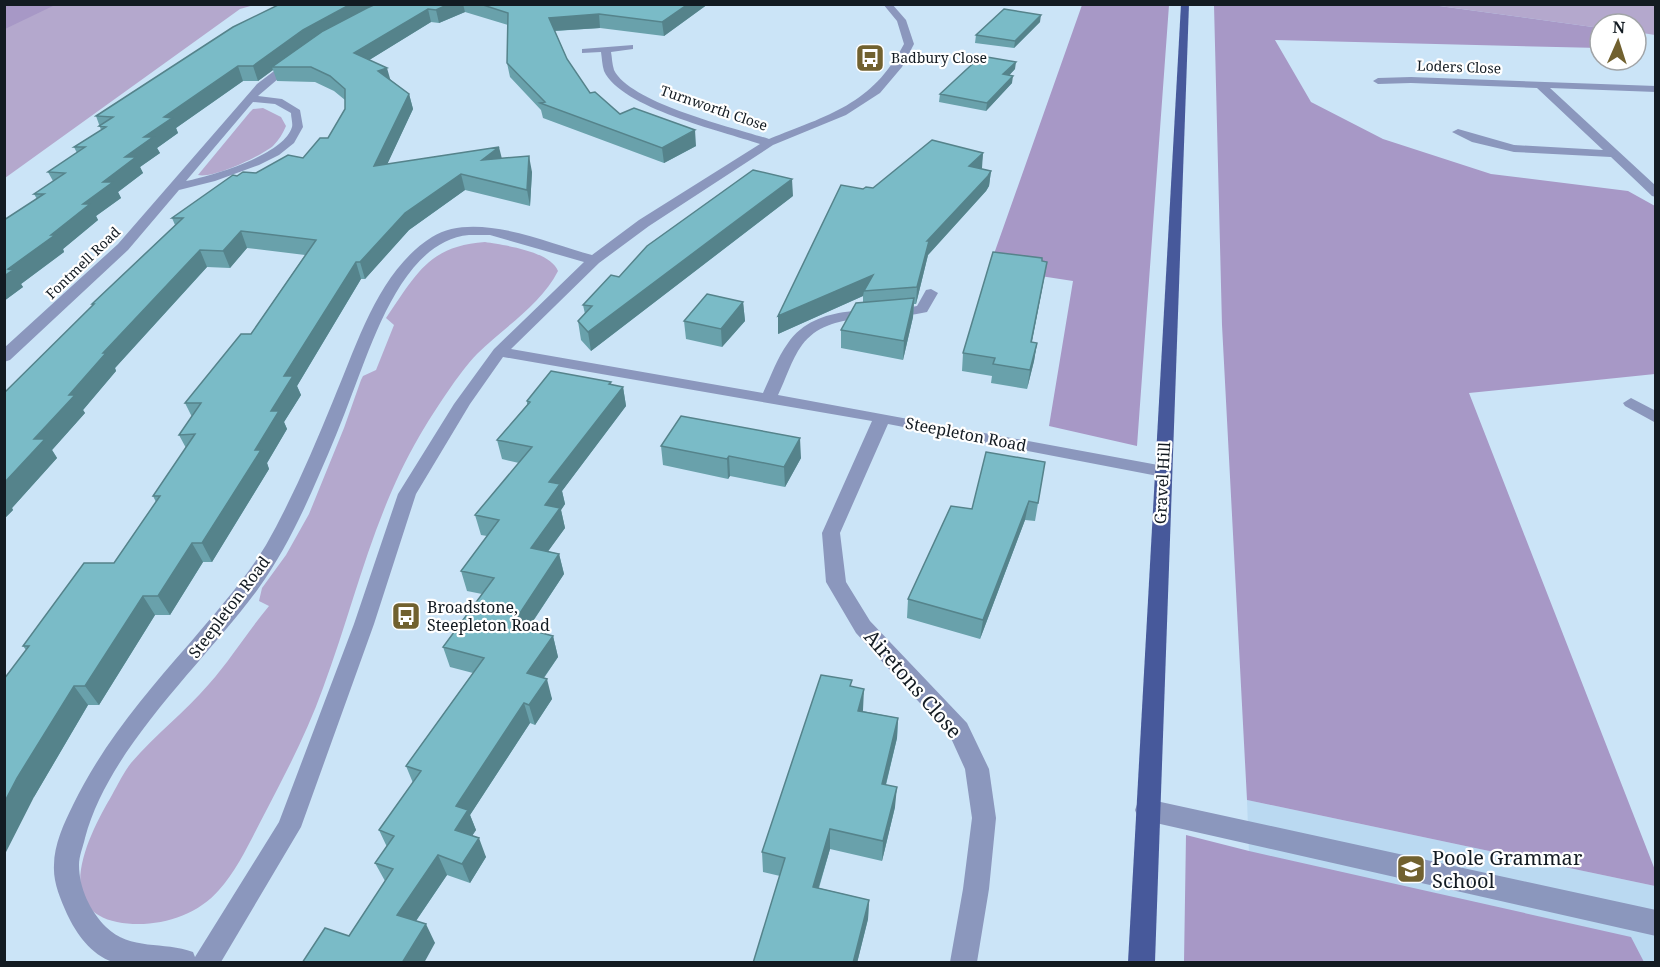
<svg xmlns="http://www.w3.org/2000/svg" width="1660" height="967" viewBox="0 0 1660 967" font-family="'Noto Serif',serif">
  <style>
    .built { fill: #bad9f1 }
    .green { fill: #b4a8cd }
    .forest { fill: #a798c6 }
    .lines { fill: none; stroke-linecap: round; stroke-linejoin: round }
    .lane { fill: #8b97bd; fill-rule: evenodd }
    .street { fill: #8b97bd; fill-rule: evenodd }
    .primary { fill: #47599b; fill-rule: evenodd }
    .wall { fill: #69a1ab }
    .shaded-wall { fill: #55838b }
    .building { fill: #7abbc7; stroke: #55838b; stroke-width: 1.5 }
    .labels { text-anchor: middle; stroke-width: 4.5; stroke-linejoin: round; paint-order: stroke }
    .far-poi-label { font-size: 14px; fill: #131b22; stroke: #fff; text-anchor: start }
    .far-street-label { font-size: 14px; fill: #131b22; stroke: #fff }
    .street-label { font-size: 16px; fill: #131b22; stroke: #fff }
    .poi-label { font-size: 16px; fill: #131b22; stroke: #fff; text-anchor: start }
    .near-street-label { font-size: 20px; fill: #131b22; stroke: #fff }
    .near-poi-label { font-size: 20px; fill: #131b22; stroke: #fff; text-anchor: start }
  </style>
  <rect width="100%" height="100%" fill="#cbe4f7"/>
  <!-- built -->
  <path class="built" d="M1247,800L1655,886V962H1253Z"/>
  <!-- green -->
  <path class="green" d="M5,5H254L240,9L5,178Z
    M1432,5H1655V35L1636,32V24H1600V28Z
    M263,108L281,117L286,126C283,133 279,140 273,146C261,156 213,179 198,175L250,112L253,109Z
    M485,242C504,245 550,251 558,271C541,305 503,328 477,354C460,371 433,413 420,435C373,515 355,602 323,688C308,730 287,771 266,811C252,837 239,868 219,890C195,918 152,929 117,922C50,908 91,831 112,795C118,784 124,772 131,763C155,735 185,712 209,684C231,659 248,631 269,606L259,601L262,588L286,555L309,514L344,428L361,380L363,376L376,370L394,325L386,318C416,275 428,246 485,242Z"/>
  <!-- forest -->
  <path class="forest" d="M5,4H55V5L5,29Z
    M1082,5H1169L1137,446L1049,426L1073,281L989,268Z
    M1214,5H1432L1600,28V48L1275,40L1311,102L1383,139L1491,174L1628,191L1655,206V374L1469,393L1655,870V886L1247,800L1222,325Z
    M1186,835L1249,851L1631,937L1644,962H1184Z"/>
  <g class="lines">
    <!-- lane -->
    <path class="lane" d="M1147,799L1656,910V936L1147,821L1138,818L1135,810L1138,802Z"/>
    <!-- street -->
    <path class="street" d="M883,4H892L906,20L914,44L902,67L880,93L846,115L773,145L649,226L599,263L511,349L763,393C771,376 777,358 788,343C818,301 873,314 917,306L926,290L931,289L938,293L927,312C887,322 830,308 802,345C791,360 786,379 778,395L1169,467L1172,471L1169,475L1163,477L888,424L840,533L846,582L870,621L967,723L989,769L996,818L989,889L977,962H950L963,889L972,818L965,769L950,736L856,633L826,582L822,533L872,421L503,357L470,404L416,494L374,624L301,827L221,962C194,962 168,962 141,962C132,962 121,964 113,962C91,955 76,933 67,914C60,898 53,882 54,865C54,845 64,823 73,805C102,745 145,694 189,644C216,612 244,581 266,545C292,499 313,450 333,401C357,345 378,271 432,237C475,210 547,243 592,255L639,220L760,144C722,131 621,108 604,71C602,65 602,58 601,52L582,53V49L633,45V49L611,52C612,57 612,64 614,70C630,103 734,128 769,139C828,115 872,105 904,44L897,21ZM469,235H490L584,262L494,349L454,404L398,494L354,624L279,822L195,957L193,952C164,941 130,951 106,927C90,911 79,888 79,865C79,856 83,847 85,838C109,747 203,664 258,589C283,554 302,515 319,475C331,448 342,421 352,394C373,341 403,241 469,235Z
      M290,59L299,61L258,96L282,99L300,110L303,127L294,143L279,155L259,165L215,181L179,190L128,250L10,360L4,362V348L118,244L257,84ZM253,102L275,104L291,113C291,117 293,124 292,127C284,155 212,176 186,181Z
      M1411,77L1656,86V92L1550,88L1656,186V197L1652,196L1611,157L1514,152L1472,142L1452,132L1458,129L1514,145L1603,150L1537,88L1411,83L1378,84L1373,81L1378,78Z
      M1631,398L1656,411V423L1625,406L1623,403Z"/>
    <!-- primary -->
    <path class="primary" d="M1181,4H1189L1155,962H1128Z"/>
  </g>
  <!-- wall -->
  <path class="wall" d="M280,4H708L664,36L600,28L555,31L567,59L590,93L620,114L696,146L664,163L543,118L541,110L510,77L507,63L508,25L465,12L439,23L431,22L369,60L391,80L409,94L413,109L387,164L502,158L532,172L530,206L465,190L409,230L365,279H361L297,386L301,395L284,422L287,429L267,463L269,469L212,562H203L170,615H155L99,705H88L34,797L26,650L23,646L114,563L156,502L153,496L186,448L179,435L192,417L185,403L251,334L305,255L247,248L230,268L207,267L115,368L116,371L83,410L85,413L52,450L57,458L12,508L13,510L4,519V393L93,306L92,304L175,225L172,218L237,176L256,173L303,158L328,138L345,109V100L334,91L315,82L277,81L273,70L258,81H243L176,128L178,133L157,148L160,153L140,167L143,173L118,192L121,198L96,216L98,220L63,249L64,252L21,284L23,287L4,301V220L37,199L34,194L53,181L48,172L77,153L74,147L101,130L96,116Z
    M1040,22L1014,48L975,43L976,35Z
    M1015,69L1009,75L1012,83L986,111L939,102L940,94Z
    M983,153L981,169L991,171L989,186L986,191L928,255L916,304H914L913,317L903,360L841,348V330L863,302V296L778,334L863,189L873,188Z
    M793,196L591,351L581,340L578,321L585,314L583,305L619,277Z
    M1042,261L1047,262L1032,342L1037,343L1034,361L1027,389L991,383L992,376L962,371L963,353Z
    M743,302L745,321L722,347L686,339L684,321Z
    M611,385L623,387L626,406L562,491L565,504L561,510L565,528L548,551L559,554L564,574L528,629L553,636L558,657L544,678L552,699L535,725L530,723L470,815L476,830L472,836L486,857L470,883L447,875L416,921L435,943L349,936L385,881L375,863L387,847L379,830L413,783L406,766L473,673L450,667L443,647L482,594L467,591L461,571L487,536L481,535L475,515L519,463L502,459L497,440L527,405V401Z
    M661,446L801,458L785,487L730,476L728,479L663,465Z
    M1045,462L1035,521L1025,520L980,639L907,618L908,599L972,509Z
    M852,687L863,710V711L898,718L897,738L886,785L895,807L882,861L830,849L819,888L869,900L868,919L857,963H753L780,876L763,872L762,852Z"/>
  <!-- shaded-wall -->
  <path class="shaded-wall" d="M351,4H385L272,67L273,70L258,81L253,66L303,30Z
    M449,4H463L465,12L439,23L436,10Z
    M688,4H708L664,36L662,22Z
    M428,9L431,22L358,67L354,53Z
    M599,14L600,28L551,31L549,18Z
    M1041,15L1040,22L1014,48L1015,41Z
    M1016,62L1015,69L1003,82V74Z
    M238,66L243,81L176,128L178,133L157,148L160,153L140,167L143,173L118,192L121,198L96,216L98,220L63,249L64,252L21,284L23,287L4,301V276L8,269L51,235L83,204L125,157L164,117Z
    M387,68L391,82L378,71Z
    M1013,76L1012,83L986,111L987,103Z
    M409,94L413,109L379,182L374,166Z
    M695,130L696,146L664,163L662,148Z
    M499,147L503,163L482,160Z
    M983,153L982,168L968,182L969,166Z
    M529,156L532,172L530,206L527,190Z
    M991,171L989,186L986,191L928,255L916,304L917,287L927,241Z
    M461,174L465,190L409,230L365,279L360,262L405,213Z
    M792,179L793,196L591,351L588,332Z
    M241,231L247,248L230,268L223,251Z
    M200,250L207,267L115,368L116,371L83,410L85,413L52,450L57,458L12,508L13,510L4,519V483L34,439L103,353Z
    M356,262L361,279L297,386L301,395L284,422L287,429L267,463L269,469L212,562L202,543L255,450L271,411L284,376Z
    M1047,262L1044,279L1028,360L1031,342Z
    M873,275L864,291L863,296L778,334V316Z
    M914,298L913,317L903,360L904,341Z
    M743,302L745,321L722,347L721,329Z
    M1037,343L1034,361L1027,389L1030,370Z
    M611,382L614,398L623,387L626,406L562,491L565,504L561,510L565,528L536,568L531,548L545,505L549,482Z
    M800,438L801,458L785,487L784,467Z
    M729,456L730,476L728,479L727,459Z
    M1029,501L1025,520L980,639L983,620Z
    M192,543L203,562L170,615L158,596Z
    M559,554L564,574L517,645L512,625Z
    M143,596L155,615L99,705L85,686Z
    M553,636L558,657L533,693L527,673Z
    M547,679L552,699L535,725L529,705Z
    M74,686L88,705L34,797L4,856V803L17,778Z
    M864,689L863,710L857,731L858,711Z
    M524,703L530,723L470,815L476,830L463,849L455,830L456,806Z
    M898,718L897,738L881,804L882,784Z
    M897,787L895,807L882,861L883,841Z
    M830,829V849L813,906V887Z
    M479,838L486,857L470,883L462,864Z
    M438,855L447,875L407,934L397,915Z
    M869,900L868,919L857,963H853Z
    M426,924L435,943L424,963H402Z"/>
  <!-- building -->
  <path class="building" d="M280,4H351L303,30L253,66H238L164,117L172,118L144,137H153L125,157H136L103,182H113L83,204H90L51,235H55L8,269L13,270L4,276V220L44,194H34L65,173L48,172L85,147H74L106,127L99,126L113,117L96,116L233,27Z
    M376,4H449L436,10L428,9L354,53L387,68L378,71L409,94L374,166L499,147L482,160L529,156L527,190L461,174L405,213L360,262H356L284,376H293L271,411H279L255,450H261L202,543H192L158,596H143L85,686H74L17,778L4,803V679L29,646H23L84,563H114L160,496H153L195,434L179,435L201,403H185L241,334H251L316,240L241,231L223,251L200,250L103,353H106L69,395H75L34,439H45L4,483V393L94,304H92L183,218H172L233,175L237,176L243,172L256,173L288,155L303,158L320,138H328L345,109V89L330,76L311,67H272L323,31L367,8Z
    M480,4H688L662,22L599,14L549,18L567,59L590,93L595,92L620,114L634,108L695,130L662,148L540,103L545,102L507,63L508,13Z
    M1004,9L1041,15L1015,41L976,35Z
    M981,56L1016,62L1003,74L1013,76L987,103L940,94Z
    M932,140L983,153L969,166L991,171L988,176L927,241H929L917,287L864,291L873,275L778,316L841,185L863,189L866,187L873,188Z
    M753,170L792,179L588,332L578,321L592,306L583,305L611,275L619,277L647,246Z
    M993,252L1042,258V261L1047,262L1031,342L1037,343L1030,370L993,364L995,358L963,353Z
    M707,294L743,302L721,329L684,321Z
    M914,298L904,341L841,330L856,303Z
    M551,371L611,382L609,384L623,387L549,482L560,484L545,505L560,508L531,548L559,554L512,625L553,636L527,673L547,679L529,705L524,703L456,806L468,810L455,830L479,838L462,864L438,855L397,915L426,924L402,963H302L325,928L349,936L393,869L375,863L394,836L379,830L421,771L406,766L484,658L443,647L494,578L461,571L499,520L475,515L532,447L497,440L530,402L527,401Z
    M681,416L800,438L784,467L729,456L727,459L661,446Z
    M986,452L1045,462L1038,503L1029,501L983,620L908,599L951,506L972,509Z
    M821,675L852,680L850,686L864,689L858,711L898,718L882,784L897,787L883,841L830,829L813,887L869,900L853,963H753L785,858L762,852Z"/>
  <!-- icons -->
  <defs>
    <g id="bus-square" transform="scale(1.5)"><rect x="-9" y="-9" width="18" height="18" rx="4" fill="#71612f" stroke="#fff"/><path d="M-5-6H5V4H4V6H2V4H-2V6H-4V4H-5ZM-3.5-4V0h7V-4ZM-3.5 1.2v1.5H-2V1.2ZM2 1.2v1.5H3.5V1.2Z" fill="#fff"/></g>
    <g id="school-square" transform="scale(1.5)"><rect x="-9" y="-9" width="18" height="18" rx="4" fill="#71612f" stroke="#fff"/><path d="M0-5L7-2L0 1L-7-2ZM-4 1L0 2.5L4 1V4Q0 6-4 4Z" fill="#fff"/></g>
  </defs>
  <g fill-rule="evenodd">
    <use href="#bus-square" x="870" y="58"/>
    <use href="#bus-square" x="406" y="616"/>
    <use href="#school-square" x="1411" y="869"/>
  </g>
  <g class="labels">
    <!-- far-poi labels -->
    <g class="far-poi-label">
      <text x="891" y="63">Badbury Close</text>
    </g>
    <!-- far-street labels -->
    <g class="far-street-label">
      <text transform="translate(1459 67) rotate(2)" y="5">Loders Close</text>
      <text transform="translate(714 108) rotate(19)" y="5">Turnworth Close</text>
      <text transform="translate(83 263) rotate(-44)" y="5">Fontmell Road</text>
    </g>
    <!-- street labels -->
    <g class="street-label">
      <text transform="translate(966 434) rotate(11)" y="6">Steepleton Road</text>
      <text transform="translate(1162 483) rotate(-87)" y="6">Gravel Hill</text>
      <text transform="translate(229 607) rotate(-53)" y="6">Steepleton Road</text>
    </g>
    <!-- poi labels -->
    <g class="poi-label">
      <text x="427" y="613">Broadstone,<tspan x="427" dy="18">Steepleton Road</tspan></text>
    </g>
    <!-- near-street labels -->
    <g class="near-street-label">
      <text transform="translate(913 684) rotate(49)" y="7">Airetons Close</text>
    </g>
    <!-- near-poi labels -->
    <g class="near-poi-label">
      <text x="1432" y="865">Poole Grammar<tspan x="1432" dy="23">School</tspan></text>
    </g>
  </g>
  <!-- border -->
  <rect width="1660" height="967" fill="none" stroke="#131b22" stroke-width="12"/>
  <!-- north arrow -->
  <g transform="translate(1618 42) rotate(3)"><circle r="28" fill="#ffffff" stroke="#a1a4a7" stroke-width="1.5"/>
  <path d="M0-4.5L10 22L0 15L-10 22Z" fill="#71612f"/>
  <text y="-9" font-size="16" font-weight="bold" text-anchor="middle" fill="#131b22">N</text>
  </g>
</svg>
